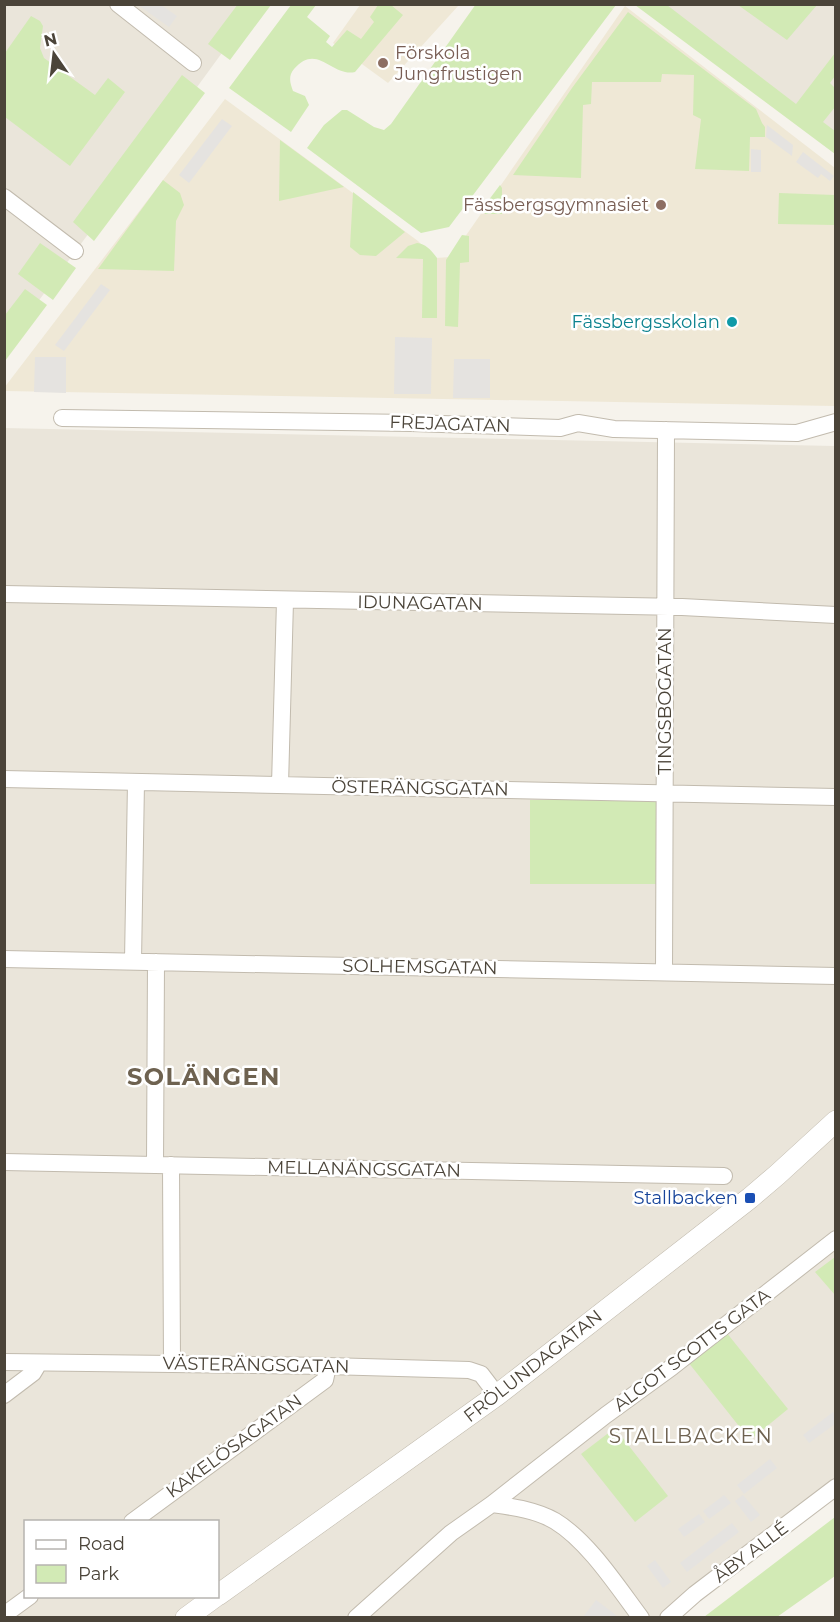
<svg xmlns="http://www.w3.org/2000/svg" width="840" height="1622" viewBox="0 0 840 1622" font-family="Montserrat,sans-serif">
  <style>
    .residential { fill: #eae5da; fill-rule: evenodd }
    .education { fill: #efe8d6 }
    .green { fill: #d2eab5 }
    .parking { fill: #e5e3e0 }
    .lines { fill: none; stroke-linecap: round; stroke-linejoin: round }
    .minor-casing { stroke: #c2bbae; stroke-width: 18 }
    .tertiary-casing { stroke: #c2bbae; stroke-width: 22 }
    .minor { stroke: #fff; stroke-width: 16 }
    .tertiary { stroke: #fff; stroke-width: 21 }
    .education-dot { fill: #8d6e63; stroke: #fff; stroke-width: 2 }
    .culture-dot { fill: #0f9aa8; stroke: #fff; stroke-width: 2 }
    .transit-dot { fill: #1a4fb4; stroke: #fff; stroke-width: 2 }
    .labels { text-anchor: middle; stroke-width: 5; stroke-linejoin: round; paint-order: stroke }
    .education-label { font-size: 18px; fill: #785e54; stroke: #fff; text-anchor: start }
    .culture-label { font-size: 18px; fill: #0d838f; stroke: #fff; text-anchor: end }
    .street-label { font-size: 18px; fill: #4b4439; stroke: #fff }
    .transit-label { font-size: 18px; fill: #164399; stroke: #fff; text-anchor: end }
    .neighbourhood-label { font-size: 20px; letter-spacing: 1.5px; fill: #6e6250; stroke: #fff }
    .district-label { font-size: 24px; font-weight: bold; letter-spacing: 1.5px; fill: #6e6250; stroke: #fff }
  </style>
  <rect width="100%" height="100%" fill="#f6f3ec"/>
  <!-- residential -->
  <path class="residential" d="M5,5H257L173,120L5,346Z
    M647,5H835V141Z
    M4,428L835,446V1479L658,1617H5ZM26,1522H218V1596H26Z"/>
  <!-- education -->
  <path class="education" d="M360,5H459L388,83L333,43Z
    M625,6L835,168V406L5,391L4,388L225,99L418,241L435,258L451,257Z"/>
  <!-- green -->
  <path class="green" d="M238,4L271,5L230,60L208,44Z
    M476,4L616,5L449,227L421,233L307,148L324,125L342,110H347L374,127L384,130L391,124Z
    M291,5H316L307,17L330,36L326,42L332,47L347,30L361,39L374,22L370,17L378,5H391L403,15L355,72C332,77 317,42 294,69C288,76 290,83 293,91L305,96L309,105L291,132L229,88Z
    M635,5H667L796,104L835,53V76L830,83L835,88V107L823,122L835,131V154Z
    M738,5H817L787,40Z
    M628,12L756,109L762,123L765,127V137H750L749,171L695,169L701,119L693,115L694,75L662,74L661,82H592L591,104L583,105L581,178L513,175L572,88Z
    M31,16L40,21L43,26L40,48L44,58L95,95L108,78L125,92L70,166L5,117V53Z
    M182,75L205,93L94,241L73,222Z
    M280,140L344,187L279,201Z
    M163,180L180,193L184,205L176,221L174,271L98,269Z
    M500,185L502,188V214H485L482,209Z
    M353,192L405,232L376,256L360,255L350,247Z
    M779,193L835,195V225L778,224Z
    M462,235L469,236V262L460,263L458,327L445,326L446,260Z
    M40,243L76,268L53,300L18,274Z
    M417,243C426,244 432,251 437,258V318H422L423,259L396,258L408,246Z
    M25,289L47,305L5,361V315Z
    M530,800H660V884H530Z
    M835,1257V1295L815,1272Z
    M726,1332L788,1409L750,1440L688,1362Z
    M615,1428L668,1496L635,1522L581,1454Z
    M835,1517V1576L777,1617H704Z"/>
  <!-- parking -->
  <path class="parking" d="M138,5H161L177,16L169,27Z
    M222,119L232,126L189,183L179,175Z
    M767,125L793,145L792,156L766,137Z
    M751,149L761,150V172H751Z
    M803,152L834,176L830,181L821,174L818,178L796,162Z
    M101,284L110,290L64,351L55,345Z
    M395,337L432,338L431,394H394Z
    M35,357H66V393L34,392Z
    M454,359H490V398H453Z
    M833,1412L835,1415V1424L809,1443L803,1435Z
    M770,1459L777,1468L744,1494L737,1485Z
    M724,1495L731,1503L709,1519L703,1511Z
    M743,1495L760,1515L751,1522L735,1501Z
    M699,1514L705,1522L684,1537L678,1529Z
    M732,1523L739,1532L687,1572L680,1563Z
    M655,1560L671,1582L663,1588L647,1566Z
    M596,1600L612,1612L618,1617H583Z"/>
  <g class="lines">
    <!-- minor casing -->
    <g class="minor-casing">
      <path id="minor" d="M118,4L193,63
        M4,197L75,251
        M62,418L411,423L560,428L578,423L614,429L797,433L836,422
        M4,594L682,607L836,615
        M4,779L836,797
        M280,785L285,601
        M4,959L836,976
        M133,961L136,782
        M664,972L666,430
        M4,1162L724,1176
        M155,1165L156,962
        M171,1165L172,1364
        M4,1362L328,1366L469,1370L481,1374L497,1395
        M4,1395L33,1373L39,1363
        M492,1504C513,1507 536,1510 555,1521C588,1541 617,1586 641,1618
        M132,1522L325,1380L328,1366
        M4,1615L30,1596
        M356,1618L451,1533L492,1504L606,1415L672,1367L836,1239
        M668,1618L695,1594L836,1487"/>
    </g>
    <!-- tertiary casing -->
    <g class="tertiary-casing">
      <path id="tertiary" d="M218,1595L497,1395L750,1198L777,1175L836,1121
        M186,1618L216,1596"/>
    </g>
    <!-- minor -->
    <use href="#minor" class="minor"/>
    <!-- tertiary -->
    <use href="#tertiary" class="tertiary"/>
  </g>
  <!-- markers -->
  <g class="education-dot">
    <circle cx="383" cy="63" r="6"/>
    <circle cx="661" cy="205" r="6"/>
  </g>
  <circle class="culture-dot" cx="732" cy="322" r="6"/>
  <rect class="transit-dot" x="744" y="1192" width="12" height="12" rx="3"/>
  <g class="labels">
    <!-- education labels -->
    <g class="education-label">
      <text x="395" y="59">Förskola<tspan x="395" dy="21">Jungfrustigen</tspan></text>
      <text x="649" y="211" text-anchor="end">Fässbergsgymnasiet</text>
    </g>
    <!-- culture labels -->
    <g class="culture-label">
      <text x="720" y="328">Fässbergsskolan</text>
    </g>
    <!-- street labels -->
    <g class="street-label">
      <text transform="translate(450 424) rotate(2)" y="6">FREJAGATAN</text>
      <text transform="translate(420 603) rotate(1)" y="6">IDUNAGATAN</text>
      <text transform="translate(665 701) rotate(-90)" y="6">TINGSBOGATAN</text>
      <text transform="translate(420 788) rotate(1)" y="6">ÖSTERÄNGSGATAN</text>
      <text transform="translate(420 967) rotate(1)" y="6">SOLHEMSGATAN</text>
      <text transform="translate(364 1169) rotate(1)" y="6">MELLANÄNGSGATAN</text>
      <text transform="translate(692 1350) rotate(-37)" y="6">ALGOT SCOTTS GATA</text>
      <text transform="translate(256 1365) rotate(1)" y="6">VÄSTERÄNGSGATAN</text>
      <text transform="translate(533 1366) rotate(-38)" y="6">FRÖLUNDAGATAN</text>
      <text transform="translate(234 1446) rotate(-36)" y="6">KAKELÖSAGATAN</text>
      <text transform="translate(751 1552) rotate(-37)" y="6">ÅBY ALLÉ</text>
    </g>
    <!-- transit labels -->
    <g class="transit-label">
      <text x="738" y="1204">Stallbacken</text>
    </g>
    <!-- neighbourhood labels -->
    <g class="neighbourhood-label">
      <text x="691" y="1443">STALLBACKEN</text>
    </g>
    <!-- district labels -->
    <g class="district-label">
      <text x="204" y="1085">SOLÄNGEN</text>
    </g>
  </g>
  <!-- border -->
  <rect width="840" height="1622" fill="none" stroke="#4b4439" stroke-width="12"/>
  <!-- legend -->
  <rect x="24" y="1520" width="195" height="78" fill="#ffffff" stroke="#b7b4b0" stroke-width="1.5"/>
  <rect x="36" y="1540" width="30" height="9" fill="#ffffff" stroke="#b7b4b0" stroke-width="1.5"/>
  <text x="78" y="1550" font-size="18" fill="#4b4439">Road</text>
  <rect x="36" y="1565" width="30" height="18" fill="#d2eab5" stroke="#b7b4b0" stroke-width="1.5"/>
  <text x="78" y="1580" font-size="18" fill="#4b4439">Park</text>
  <!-- north arrow -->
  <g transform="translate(54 54) rotate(346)" stroke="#ffffff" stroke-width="4.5" paint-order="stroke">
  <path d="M0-4.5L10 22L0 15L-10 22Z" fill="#4b4439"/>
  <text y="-9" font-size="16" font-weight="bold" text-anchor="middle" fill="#4b4439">N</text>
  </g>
</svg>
